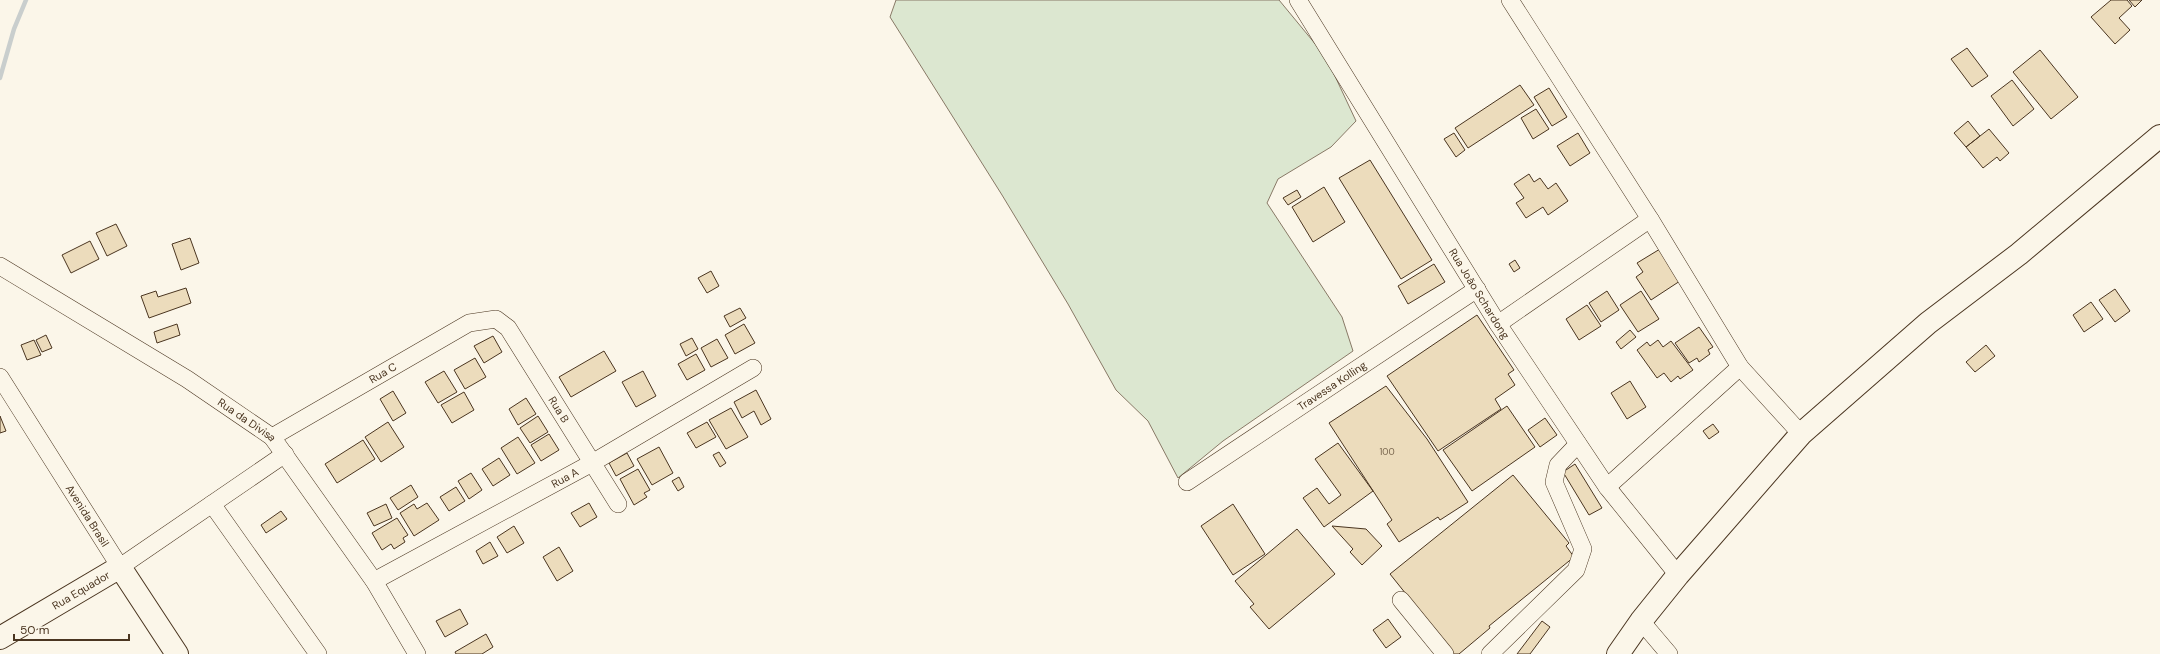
<svg xmlns="http://www.w3.org/2000/svg" width="2160" height="654" viewBox="0 0 2160 654" font-family="'DM Sans',sans-serif">
  <style>
    .green { fill: #dce7d0; stroke: #887966 }
    .lines { fill: none; stroke-linecap: round; stroke-linejoin: round }
    .stream { stroke: #c9cecd; stroke-width: 4.5 }
    .building { fill: #ecdcbc; stroke: #4a3520 }
    .minor-casing { stroke: #4a3520; stroke-width: 18 }
    .major-casing { stroke: #4a3520; stroke-width: 24 }
    .minor { stroke: #fbf6e9; stroke-width: 17 }
    .major { stroke: #fbf6e9; stroke-width: 22 }
    .labels { text-anchor: middle; stroke-width: 3; stroke-linejoin: round; paint-order: stroke }
    .number-label { font-size: 9px; fill: #725f47 }
    .street-label { font-size: 11px; fill: #4a3520; stroke: #fbf6e9 }
  </style>
  <rect width="100%" height="100%" fill="#fbf6e9"/>
  <!-- green -->
  <path class="green" d="M896,0H1279L1326,57L1356,121L1331,147L1278,179L1267,203L1342,317L1353,351L1223,441L1178,478L1148,421L1116,390L1068,304L1002,195L890,17Z"/>
  <g class="lines">
    <!-- stream -->
    <path class="stream" d="M0,78L14,29L26,0"/>
  </g>
  <!-- building -->
  <path class="building" d="M2111,0H2127L2132,6L2119,18L2130,30L2115,44L2091,17Z
    M2129,0H2142L2135,7Z
    M1967,48L1988,76L1972,87L1951,59Z
    M2040,50L2078,97L2051,119L2013,72Z
    M2012,80L2034,109L2013,126L1991,96Z
    M1520,85L1534,105L1468,148L1455,128Z
    M1549,88L1567,117L1552,126L1534,97Z
    M1536,109L1549,129L1533,139L1521,118Z
    M1968,121L1980,136L1966,147L1954,133Z
    M1989,129L2009,153L2000,161L1997,157L1983,168L1966,147Z
    M1454,133L1465,150L1456,157L1444,139Z
    M1578,133L1590,153L1570,166L1557,146Z
    M1370,160L1432,260L1401,279L1339,178Z
    M1529,174L1534,182L1540,178L1548,189L1556,183L1568,201L1548,215L1543,207L1526,218L1516,203L1524,198L1514,184Z
    M1324,187L1345,222L1313,242L1292,207Z
    M1297,190L1301,197L1288,205L1283,198Z
    M116,224L127,246L107,256L96,233Z
    M190,238L199,263L181,270L172,244Z
    M90,241L99,259L71,273L62,255Z
    M1660,249L1680,281L1651,300L1636,277L1643,272L1637,263Z
    M1515,260L1520,268L1514,272L1509,264Z
    M1434,264L1445,282L1408,304L1398,286Z
    M711,271L719,286L707,293L698,278Z
    M186,288L191,303L149,318L141,296L156,291L158,297Z
    M2115,289L2130,311L2115,322L2099,300Z
    M1607,291L1619,310L1601,322L1589,303Z
    M1641,291L1659,319L1638,332L1620,305Z
    M2091,302L2103,319L2084,332L2073,315Z
    M1587,305L1601,326L1579,340L1566,319Z
    M740,308L746,318L730,327L724,316Z
    M1477,315L1514,370L1508,374L1515,385L1495,399L1501,409L1438,451L1387,376Z
    M177,324L180,335L157,343L154,332Z
    M744,324L755,343L735,354L725,335Z
    M1699,327L1713,347L1708,350L1710,354L1699,362L1697,358L1689,363L1675,343Z
    M1630,330L1636,337L1621,349L1616,342Z
    M46,335L52,348L42,352L36,340Z
    M493,336L502,352L484,363L474,346Z
    M692,338L698,349L686,356L680,344Z
    M717,339L728,358L711,367L701,348Z
    M34,340L41,355L27,360L21,345Z
    M1658,340L1663,347L1671,341L1693,370L1680,379L1678,376L1671,382L1664,373L1657,378L1637,350L1647,342L1650,346Z
    M1986,345L1995,356L1975,372L1966,362Z
    M604,351L616,371L571,397L559,377Z
    M696,354L705,370L687,380L678,364Z
    M475,358L486,377L465,389L454,370Z
    M444,371L457,392L438,403L425,382Z
    M643,371L656,396L636,407L622,382Z
    M1630,381L1646,407L1627,419L1611,393Z
    M1386,386L1427,439L1468,502L1440,520L1438,517L1399,542L1387,524L1392,520L1329,423Z
    M756,390L771,419L761,425L754,411L742,418L734,402Z
    M393,391L406,413L393,421L380,399Z
    M464,392L474,410L452,423L441,405Z
    M526,398L536,414L518,425L509,409Z
    M1507,406L1535,447L1472,491L1443,450Z
    M731,408L748,437L726,449L709,420Z
    M0,416L6,431L0,433Z
    M538,416L548,432L530,443L520,428Z
    M1545,418L1557,435L1540,447L1528,430Z
    M388,422L404,447L381,462L365,437Z
    M707,422L716,437L696,448L687,433Z
    M1713,424L1719,432L1709,439L1703,431Z
    M549,434L559,450L541,461L531,445Z
    M518,437L535,463L517,474L501,448Z
    M363,440L375,459L337,483L325,464Z
    M1338,443L1373,491L1324,527L1303,498L1317,488L1329,504L1341,495L1315,459Z
    M659,447L673,473L652,485L637,459Z
    M719,452L726,463L720,467L713,455Z
    M627,453L634,466L616,476L609,463Z
    M499,458L510,475L493,486L482,469Z
    M1575,464L1602,508L1589,515L1563,472Z
    M638,469L650,490L644,493L647,497L634,505L620,479Z
    M471,473L482,490L469,499L458,481Z
    M1513,475L1569,543L1566,546L1574,557L1489,626L1490,628L1459,654H1454L1390,574Z
    M679,477L684,487L678,491L672,481Z
    M411,485L418,497L398,510L390,498Z
    M456,487L465,501L449,511L440,497Z
    M427,503L439,520L414,536L400,513L414,504L417,509Z
    M589,503L597,517L580,527L571,513Z
    M386,504L392,518L374,526L367,513Z
    M1233,504L1265,554L1233,575L1201,526Z
    M281,511L287,519L266,533L261,525Z
    M397,518L408,535L403,538L405,542L394,549L391,544L382,550L372,533Z
    M514,526L524,543L507,553L497,537Z
    M1332,526L1366,529L1382,546L1362,565L1350,552L1353,549Z
    M1297,529L1335,574L1269,629L1250,607L1254,604L1235,581Z
    M490,542L498,556L483,564L476,551Z
    M559,547L573,571L557,581L543,557Z
    M460,609L468,624L445,637L436,621Z
    M1388,619L1401,637L1386,648L1373,630Z
    M1542,621L1550,627L1530,654H1517Z
    M486,634L493,647L482,654H456L455,652Z"/>
  <g class="lines">
    <!-- minor casing -->
    <g class="minor-casing">
      <g id="minor">
        <path id="s1" d="M1298,0L1498,324L1607,487L1678,575"/>
        <path d="M1510,0L1650,219L1740,367L1801,434"/>
        <path id="s2" d="M0,266L187,379L272,437L374,581L417,654"/>
        <path d="M1498,324L1650,219"/>
        <path id="s3" d="M0,377L120,567L285,454"/>
        <path id="s4" d="M272,437L469,323L496,319L508,328L618,504"/>
        <path id="s5" d="M1187,482L1477,289"/>
        <path d="M1607,487L1740,367"/>
        <path d="M212,504L318,654"/>
        <path id="s6" d="M374,581L592,463L753,368"/>
        <path d="M1401,600L1445,654"/>
        <path d="M1641,621L1669,654"/>
        <path d="M1490,654L1576,570L1583,549L1554,482L1558,465L1578,444"/>
      </g>
    </g>
    <!-- major casing -->
    <g class="major-casing">
      <g id="major">
        <path id="s7" d="M0,638L120,567L177,654"/>
        <path d="M1618,654L1641,621L1678,575L1801,434L1928,323L2019,254L2160,136"/>
      </g>
    </g>
    <!-- minor -->
    <use href="#minor" class="minor"/>
    <!-- major -->
    <use href="#major" class="major"/>
  </g>
  <g class="labels">
    <!-- number labels -->
    <g class="number-label">
      <text x="1387" y="455">100</text>
    </g>
    <!-- street labels -->
    <g class="street-label">
      <text dy="4" stroke="none"><textPath href="#s1" startOffset="345">Rua João Schardong</textPath></text>
      <text dy="4" stroke="none"><textPath href="#s4" startOffset="128">Rua C</textPath></text>
      <text dy="4" stroke="none"><textPath href="#s5" startOffset="174">Travessa Kolling</textPath></text>
      <text dy="4" stroke="none"><textPath href="#s4" startOffset="366">Rua B</textPath></text>
      <text dy="4" stroke="none"><textPath href="#s2" startOffset="291">Rua da Divisa</textPath></text>
      <text dy="4" stroke="none"><textPath href="#s6" startOffset="217">Rua A</textPath></text>
      <text dy="4" stroke="none"><textPath href="#s3" startOffset="164">Avenida Brasil</textPath></text>
      <text dy="4" stroke="none"><textPath href="#s7" startOffset="94">Rua Equador</textPath></text>
    </g>
  </g>
  <!-- scale -->
  <path d="M14 634v6h115v-6" fill="none" stroke="#4a3520" stroke-width="2"/>
  <text x="20" y="634" font-size="12" fill="#4a3520" stroke="#fbf6e9" stroke-width="3" paint-order="stroke">50 m</text>
</svg>
